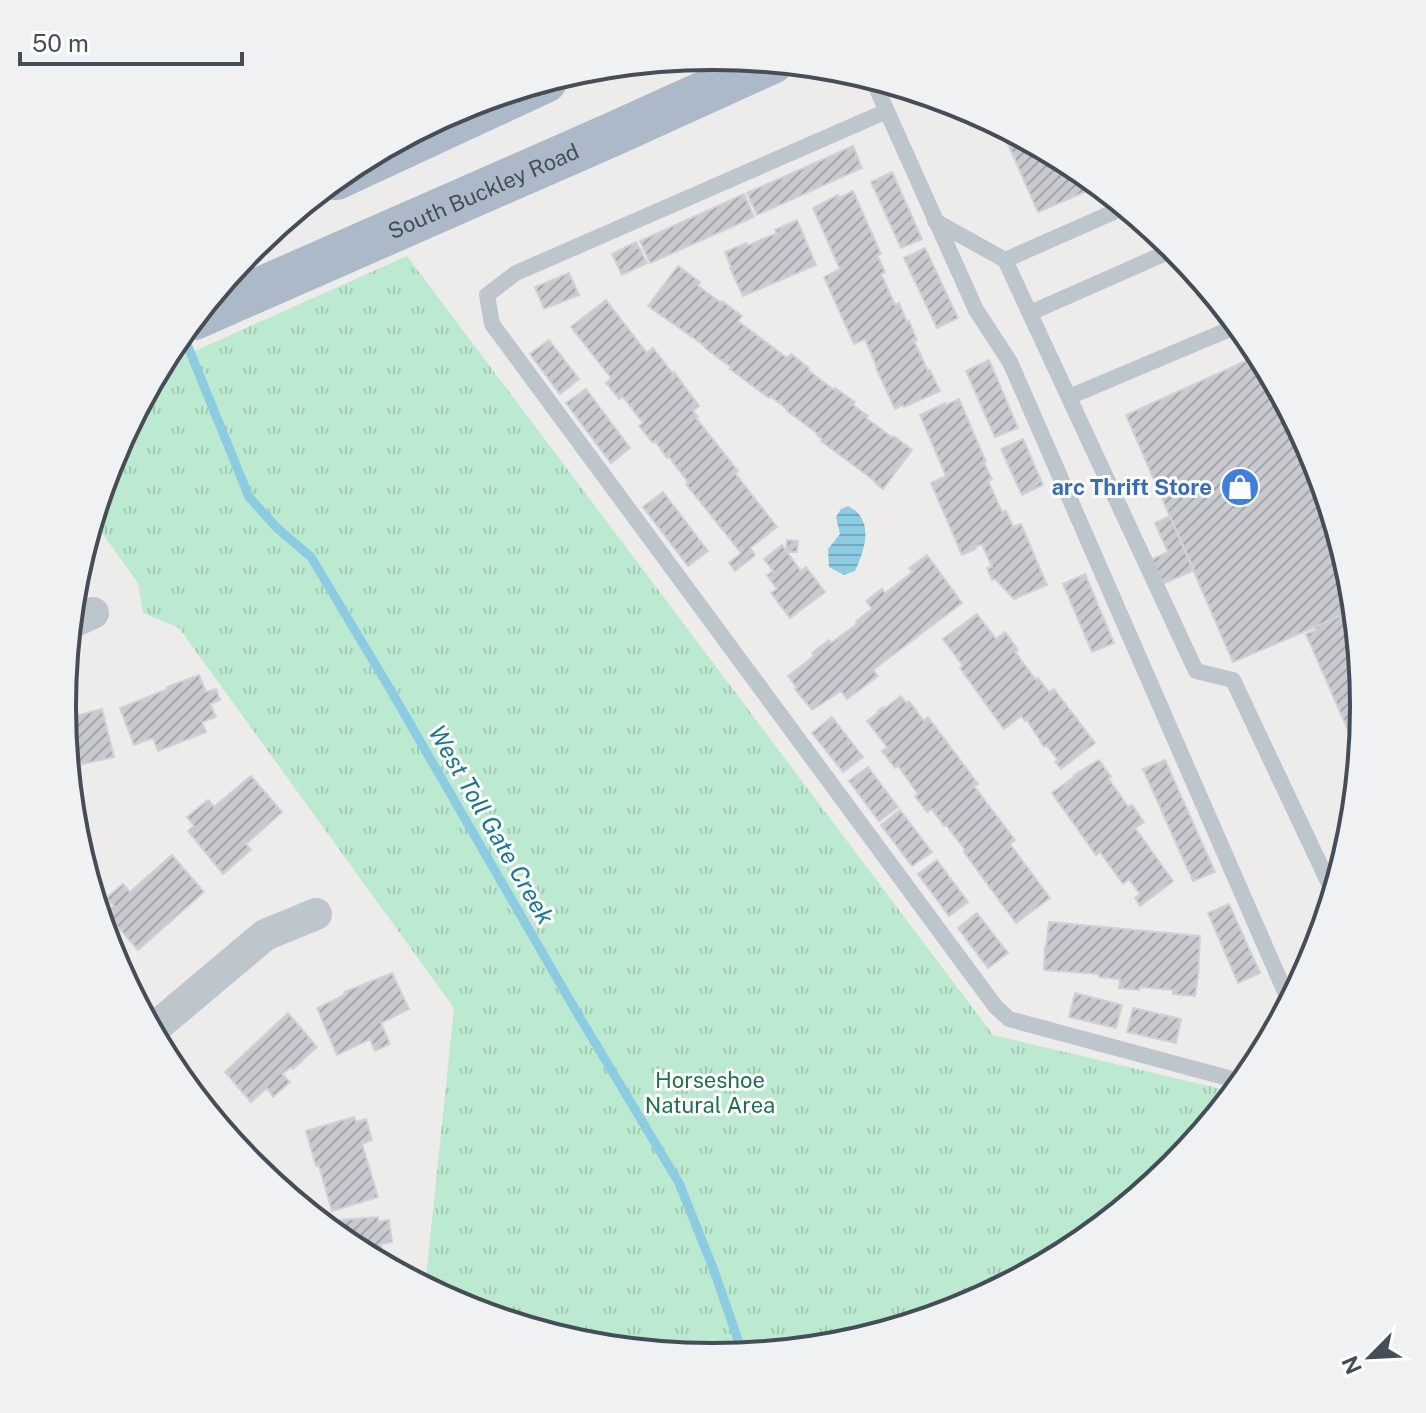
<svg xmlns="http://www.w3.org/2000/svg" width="1426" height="1413" viewBox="0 0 1426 1413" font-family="'Public Sans',sans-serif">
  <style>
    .park { fill: url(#park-tufts) }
    .water { fill: url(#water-rules) }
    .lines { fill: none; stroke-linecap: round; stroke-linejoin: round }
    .stream { stroke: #8ccce3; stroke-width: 9 }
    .building { fill: url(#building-hatch); stroke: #cfd1d6; stroke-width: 2 }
    .lane { stroke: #bdc5cd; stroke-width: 16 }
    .street { stroke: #bdc5cd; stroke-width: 32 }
    .primary { stroke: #acb9c8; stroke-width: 44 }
    .labels { text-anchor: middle; stroke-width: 6; stroke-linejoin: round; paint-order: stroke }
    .street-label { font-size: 22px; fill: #454d57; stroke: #fff }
    .shop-label { font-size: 22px; font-weight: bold; fill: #366cbe; stroke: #fff; text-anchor: end }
    .park-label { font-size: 22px; fill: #1d714c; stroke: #fff }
    .water-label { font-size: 24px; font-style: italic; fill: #177698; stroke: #fff }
    .rim { fill: none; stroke: #454d57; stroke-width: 4 }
  </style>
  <defs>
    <pattern id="park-tufts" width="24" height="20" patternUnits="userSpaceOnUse" patternTransform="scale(2)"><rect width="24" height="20" fill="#bbead0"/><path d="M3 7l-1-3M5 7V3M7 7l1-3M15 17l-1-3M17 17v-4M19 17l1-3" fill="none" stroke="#a2cab5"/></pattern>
    <pattern id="water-rules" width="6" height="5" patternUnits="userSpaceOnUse" patternTransform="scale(2)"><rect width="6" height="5" fill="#8ccce3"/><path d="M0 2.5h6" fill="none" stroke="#74a8bb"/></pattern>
    <pattern id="building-hatch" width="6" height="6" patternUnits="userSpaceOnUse" patternTransform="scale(2)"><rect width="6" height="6" fill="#c8cad0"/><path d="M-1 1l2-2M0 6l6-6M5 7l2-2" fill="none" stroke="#a4a6ac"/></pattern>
  </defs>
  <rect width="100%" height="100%" fill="#eeebeb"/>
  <!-- park -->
  <path class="park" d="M407,256L993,1035L1234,1092L1173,1167L1074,1248L962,1308L839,1345L713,1357L586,1344L464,1307L425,1287L454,1008L179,628L143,613L138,583L93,520L112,457L161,366Z"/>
  <!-- water -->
  <path class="water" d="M848,506C875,519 865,550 855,571L844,575L829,567L828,549L840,534L836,517L841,509Z"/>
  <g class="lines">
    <!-- stream -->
    <path class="stream" d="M182,332L249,497L277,528L311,557L390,689L576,1011L679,1183L713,1268L743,1354"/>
  </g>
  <!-- building -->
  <path class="building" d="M1000,126L1075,166L1099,186L1038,212Z
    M853,146L862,168L757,215L747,193Z
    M892,172L922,239L901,248L871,182Z
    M853,191L881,254L877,255L885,272L881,274L895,305L899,303L907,322L909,321L917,340L914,341L928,371L930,370L940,391L904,407L903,405L895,409L876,368L877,367L865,339L854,344L824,277L840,269L813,208L838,195L839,198Z
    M744,194L754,217L650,263L640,241Z
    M797,220L816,265L743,296L730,268L731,267L725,252L746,243L747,246L777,233L775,230Z
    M636,242L647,263L622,275L612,254Z
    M925,248L958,318L937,328L904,258Z
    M678,266L700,282L698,286L721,303L722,301L742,316L738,321L787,358L791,354L809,368L808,370L834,390L835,388L855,402L853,405L868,416L866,418L893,438L894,436L912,450L883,489L875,483L876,482L821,441L822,439L817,435L818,434L787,411L788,410L770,396L769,398L730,369L732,368L705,348L706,347L648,306Z
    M569,273L579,295L544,309L535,287Z
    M606,300L647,353L653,348L673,374L674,372L699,406L693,411L698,417L696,418L738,471L735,473L777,527L750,548L755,555L735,571L729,563L741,553L686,484L688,482L669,457L667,458L655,441L653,443L639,426L643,423L623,397L619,399L606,383L611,378L571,327Z
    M549,340L579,379L560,394L530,354Z
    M1259,355L1314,458L1351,580L1354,610L1233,662L1126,415Z
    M989,360L1018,428L995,437L966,371Z
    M586,389L630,448L611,463L566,403Z
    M959,399L986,462L984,463L992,479L988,481L1002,512L1006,511L1013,527L1021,524L1047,585L1014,599L995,579L992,580L987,568L992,567L982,544L975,547L976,549L962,555L931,483L946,476L920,415L945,403L946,405Z
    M1023,439L1043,485L1022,495L1001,449Z
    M663,492L708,551L688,566L643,507Z
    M1170,516L1194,570L1163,584L1152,559L1168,552L1155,523Z
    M787,540L798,541L797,552H787L801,571L806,567L825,592L790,618L771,593L777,589L767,575L773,571L764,559L782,545L786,551Z
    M927,555L962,603L873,670L878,676L847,699L841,691L812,710L795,689L797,688L788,676L814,656L812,653L829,640L831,643L857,624L856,621L872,609L866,601L882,589L885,593L913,572L909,568Z
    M1085,574L1114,643L1092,652L1063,584Z
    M1354,610L1363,707L1362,721L1347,728L1306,634L1316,630L1315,627Z
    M977,614L996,639L1005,632L1018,650L1015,652L1036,680L1038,678L1049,692L1054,689L1095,743L1061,769L1055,762L1058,760L1046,745L1044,747L1027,720L1025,721L1021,716L1004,729L960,668L963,666L943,639Z
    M199,675L206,692L216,689L220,700L210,704L216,717L202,722L206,732L158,751L153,738L134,745L120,708L168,689L167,687Z
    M901,696L906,703L909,701L924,721L928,717L978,784L974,786L1015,840L1010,844L1050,898L1016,923L964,852L965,850L946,825L944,826L932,809L927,812L915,796L918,794L898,766L895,768L882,751L887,747L867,721L879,712L878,711L883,707L884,709Z
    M102,709L114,757L69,767L64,719Z
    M832,717L863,757L843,772L812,733Z
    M1099,760L1111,777L1108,778L1128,807L1132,805L1144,822L1135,828L1173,881L1140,906L1135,898L1140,894L1129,879L1123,884L1100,852L1096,855L1052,793L1075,776L1074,775Z
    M1165,760L1215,872L1193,881L1143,769Z
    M868,767L898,807L879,821L849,781Z
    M251,776L282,812L246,844L251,850L223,874L188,831L194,826L187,817L208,800L214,807Z
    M900,810L932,852L912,866L881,825Z
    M172,855L204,892L138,950L106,913L114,906L106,898L123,884L130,892Z
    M937,860L968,902L949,916L918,874Z
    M1229,904L1260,973L1238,983L1208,913Z
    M977,913L1008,953L988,968L958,928Z
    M1049,922L1200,936L1198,976L1195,996L1173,994V990L1140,987L1139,990L1119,988L1120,979L1099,977V974L1044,970L1045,947H1046Z
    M392,973L409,1009L381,1023L390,1044L375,1051L370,1039L337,1055L317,1008L345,995L344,992Z
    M1075,993L1122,1005L1116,1028L1069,1017Z
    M1133,1008L1181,1019L1176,1043L1127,1032Z
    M288,1013L317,1047L293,1069L291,1067L282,1074L290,1082L273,1097L267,1088L251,1102L225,1072Z
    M354,1117L356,1122L366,1119L372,1140L362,1144L378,1197L332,1211L319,1166H316L306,1131Z
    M378,1217V1222L389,1220L392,1242L381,1244L384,1264L351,1247L328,1228L327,1221Z"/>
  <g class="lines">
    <!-- lane -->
    <path class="lane" d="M872,78L976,310L1010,362L1289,1001
      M887,111L516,273L487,295L492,324L995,1006L1009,1019L1243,1082
      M935,221L1005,260L1196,671L1233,680L1333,892
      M1005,260L1125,207
      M1030,313L1175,249
      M1069,397L1230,329L1219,302"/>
    <!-- street -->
    <path class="street" d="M71,623L93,613
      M152,1030L265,935L316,914"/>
    <!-- primary -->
    <g class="primary">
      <path d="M336,178L545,81"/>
      <path id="s1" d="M194,318L611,135L772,62"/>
    </g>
  </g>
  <!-- icons -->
  <defs>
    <g id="shop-disc" transform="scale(2)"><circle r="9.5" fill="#3f7fe0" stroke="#fff"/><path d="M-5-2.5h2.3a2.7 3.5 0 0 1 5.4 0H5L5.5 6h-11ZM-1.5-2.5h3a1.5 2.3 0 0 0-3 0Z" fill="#fff"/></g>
  </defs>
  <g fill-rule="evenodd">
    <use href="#shop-disc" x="1240" y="487"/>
  </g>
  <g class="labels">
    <!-- street labels -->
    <g class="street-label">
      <text dy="8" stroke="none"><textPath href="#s1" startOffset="316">South Buckley Road</textPath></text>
    </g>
    <!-- shop labels -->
    <g class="shop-label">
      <text x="1212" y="495">arc Thrift Store</text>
    </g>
    <!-- park labels -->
    <g class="park-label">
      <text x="710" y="1088">Horseshoe<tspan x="710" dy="25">Natural Area</tspan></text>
    </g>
    <!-- water labels -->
    <g class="water-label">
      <text transform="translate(491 825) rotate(60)" y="8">West Toll Gate Creek</text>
    </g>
  </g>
  <!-- crop -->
  <path d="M0 0H1426V1413H0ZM712 70H714A636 636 0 0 1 1350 706V707A636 636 0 0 1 714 1343H712A636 636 0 0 1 76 707V706A636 636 0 0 1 712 70Z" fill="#f0f1f2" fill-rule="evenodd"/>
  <path class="rim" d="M712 70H714A636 636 0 0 1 1350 706V707A636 636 0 0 1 714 1343H712A636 636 0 0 1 76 707V706A636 636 0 0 1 712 70Z"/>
  <!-- north arrow -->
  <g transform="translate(1370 1357) rotate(246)" stroke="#ffffff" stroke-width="6" paint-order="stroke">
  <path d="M0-6L14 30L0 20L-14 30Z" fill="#454d57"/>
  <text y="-12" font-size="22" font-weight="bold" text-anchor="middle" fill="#454d57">N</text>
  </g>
  <!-- scale -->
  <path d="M20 52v12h222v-12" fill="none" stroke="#454d57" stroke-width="4"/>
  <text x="32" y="52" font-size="24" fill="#454d57" stroke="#ffffff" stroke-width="6" paint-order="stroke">50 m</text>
</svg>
